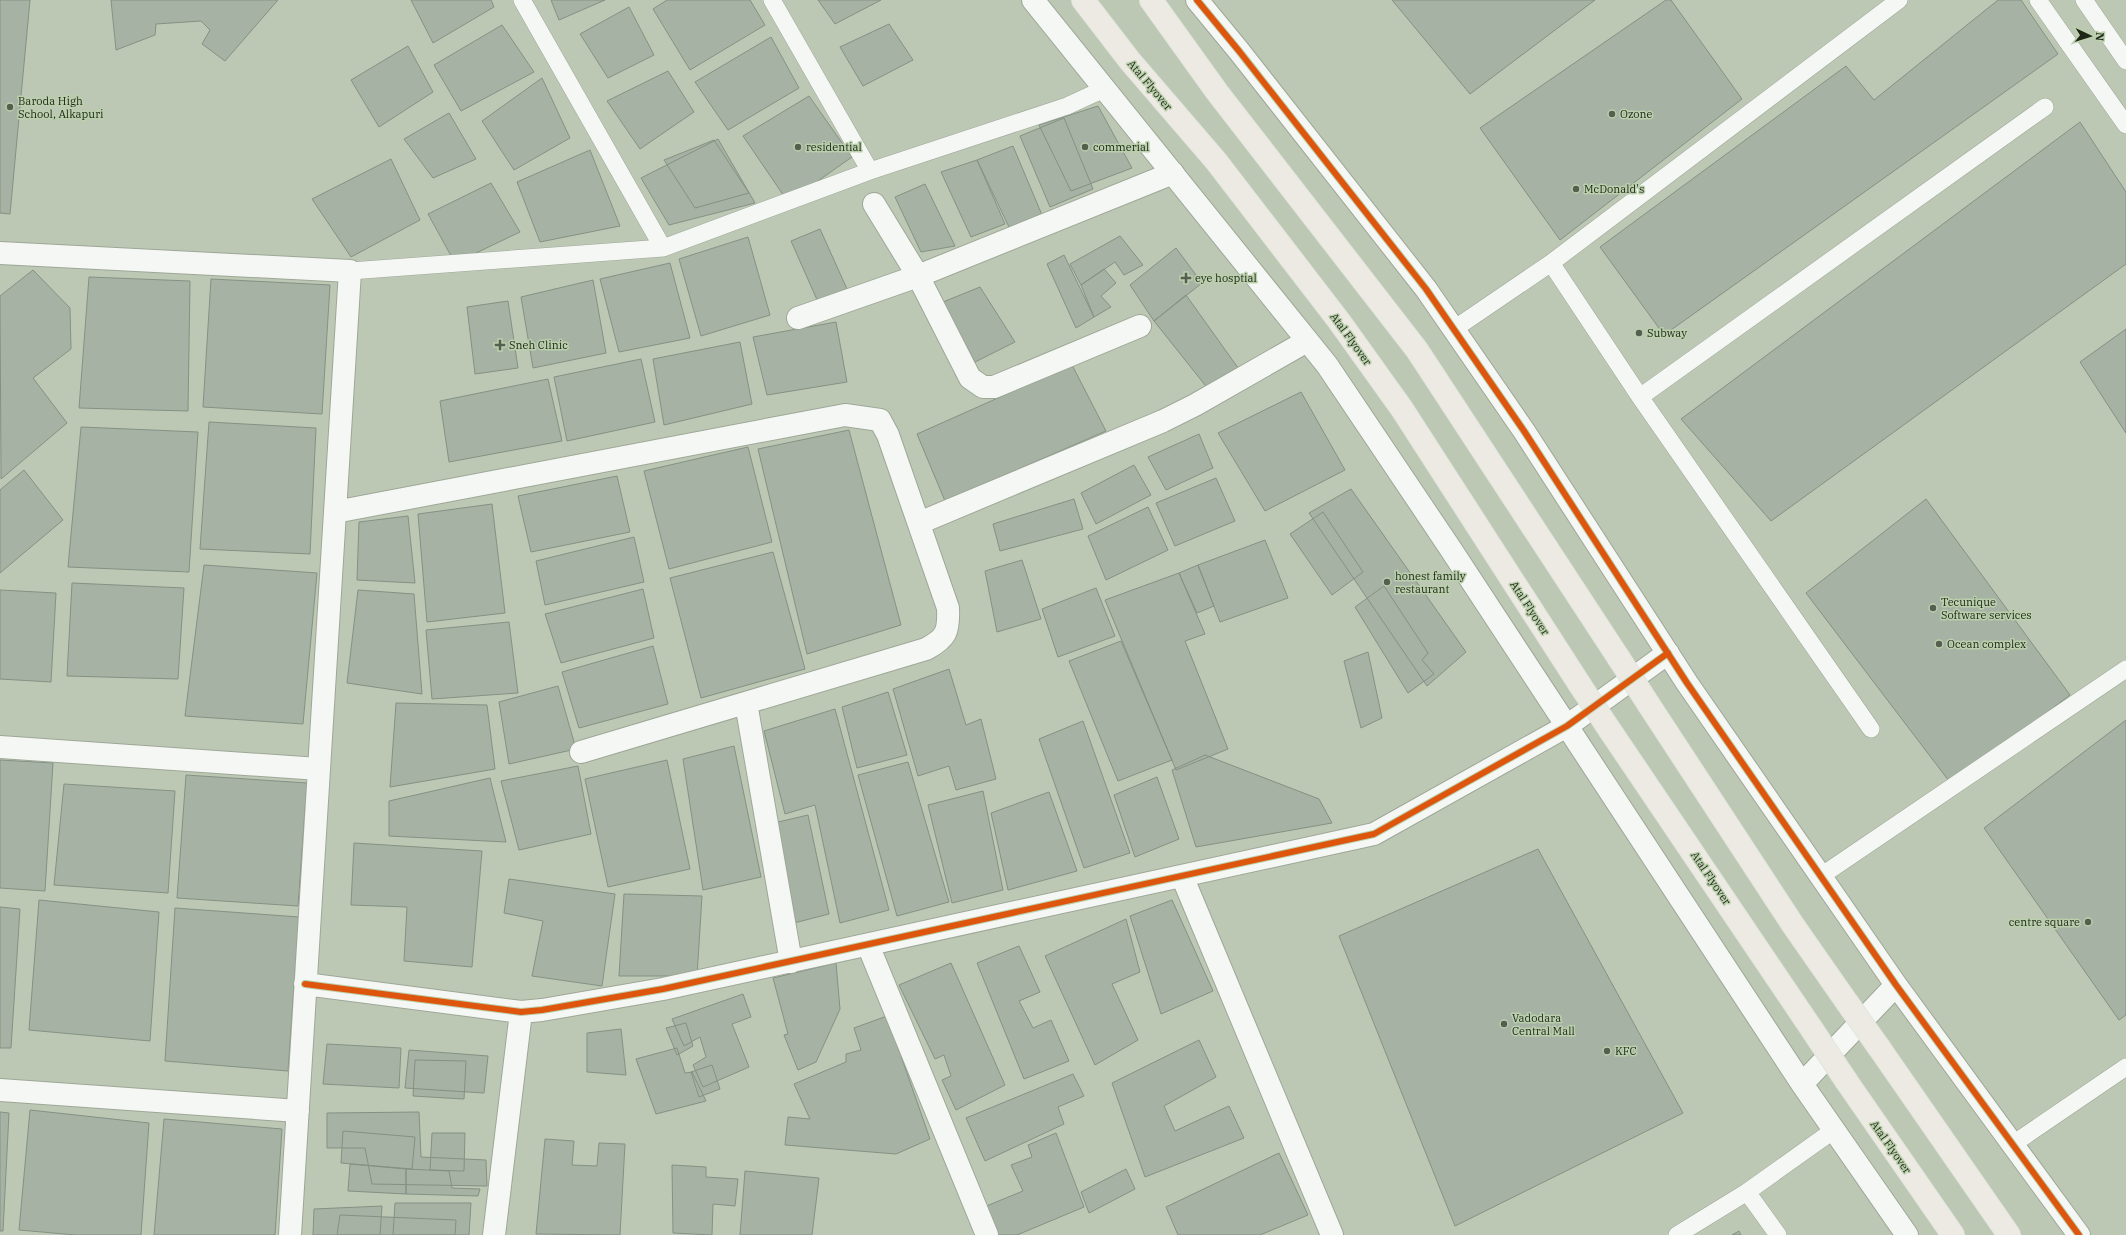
<svg xmlns="http://www.w3.org/2000/svg" width="2126" height="1235" viewBox="0 0 2126 1235" font-family="'IBM Plex Serif',serif">
  <style>
    .building { fill: #a6b2a4; stroke: #859183 }
    .lines { fill: none; stroke-linecap: round; stroke-linejoin: round }
    .lane-casing { stroke: #9ea797; stroke-width: 18 }
    .street-casing { stroke: #9ea797; stroke-width: 24 }
    .secondary-casing { stroke: #9ea797; stroke-width: 24 }
    .primary-casing { stroke: #e1e6dd; stroke-width: 24 }
    .lane { stroke: #f5f7f4; stroke-width: 17 }
    .street { stroke: #f5f7f4; stroke-width: 22 }
    .secondary { stroke: #f5f7f4; stroke-width: 22 }
    .primary { stroke: #eceae3; stroke-width: 22 }
    .primary-bridge-casing { stroke: #e1e6dd; stroke-width: 24; stroke-linecap: butt }
    .primary-bridge { stroke: #eceae3; stroke-width: 22 }
    .cycleway-casing { stroke: #bbd0ac; stroke-width: 8 }
    .cycleway { stroke: #de560d; stroke-width: 6 }
    .poi-dot { fill: #555f4f; stroke: #bbd0ac; stroke-width: 1.5 }
    .labels { text-anchor: middle; stroke-width: 3; stroke-linejoin: round; paint-order: stroke }
    .street-label { font-size: 11px; fill: #1e2618; stroke: #bbd0ac }
    .poi-label { font-size: 11px; fill: #1e2618; stroke: #bbd0ac; text-anchor: start }
  </style>
  <rect width="100%" height="100%" fill="#bcc8b4"/>
  <!-- building -->
  <path class="building" d="M0,0H30L10,214L0,213Z
    M111,0H278L225,61L202,44L210,30L201,21L156,24L155,35L116,50Z
    M411,0H491L494,7L433,43Z
    M551,0H605L559,20Z
    M667,0H750L765,25L690,70L653,9Z
    M818,0H881L835,24Z
    M1392,0H1595L1470,94Z
    M1666,0H1671L1742,99L1560,240L1480,128Z
    M1998,0H2021L2058,54L1664,335L1600,247L1846,66L1874,100Z
    M629,7L654,55L608,78L580,34Z
    M889,24L913,60L863,86L840,47Z
    M502,25L534,72L461,111L434,65Z
    M771,37L799,88L728,130L695,82Z
    M408,46L433,92L379,127L351,80Z
    M668,71L694,112L640,149L607,101Z
    M542,78L570,138L514,170L482,121Z
    M809,96L852,157L788,202L743,136Z
    M1098,106L1132,168L1071,191L1039,125Z
    M449,113L476,159L433,178L404,139Z
    M1064,118L1093,189L1050,207L1020,136Z
    M2080,122L2126,192V264L1771,521L1681,419Z
    M718,139L755,203L669,225L641,178Z
    M714,140L749,193L695,208L664,160Z
    M1013,146L1042,215L1009,227L977,160Z
    M590,150L620,226L540,242L517,182Z
    M391,159L420,220L351,257L312,199Z
    M977,160L1005,224L971,237L941,172Z
    M491,183L520,232L455,263L428,214Z
    M925,184L955,246L921,252L895,197Z
    M820,229L847,289L818,302L791,241Z
    M1120,236L1143,265L1124,275L1115,262L1081,285L1070,264Z
    M748,237L770,315L701,336L679,259Z
    M1176,248L1202,283L1154,321L1130,285Z
    M1064,255L1094,317L1076,328L1047,264Z
    M670,263L690,338L619,352L600,279Z
    M1104,269L1116,283L1101,296L1111,307L1094,317L1081,285Z
    M33,270L70,308L71,349L33,378L67,423L1,479L0,296Z
    M89,277L190,281L188,411L79,408Z
    M211,279L330,285L322,414L203,407Z
    M593,280L606,353L533,368L521,297Z
    M980,287L1015,342L975,362L943,302Z
    M1186,295L1241,372L1209,390L1154,321Z
    M508,301L518,368L475,374L467,307Z
    M836,322L847,382L767,395L753,337Z
    M2126,329V433L2080,362Z
    M740,342L752,404L664,425L653,359Z
    M641,359L655,422L567,441L554,377Z
    M1072,365L1106,431L945,501L917,434Z
    M548,379L562,441L449,462L440,401Z
    M1301,392L1345,470L1265,511L1218,433Z
    M209,422L316,428L310,554L200,549Z
    M81,427L198,432L189,572L68,567Z
    M849,430L901,625L807,654L758,449Z
    M1199,434L1213,468L1166,490L1148,457Z
    M748,447L772,542L669,569L644,471Z
    M1134,465L1151,495L1096,524L1081,493Z
    M24,470L63,520L0,573V490Z
    M617,476L630,532L531,552L518,496Z
    M1216,478L1235,521L1175,546L1156,503Z
    M1351,489L1466,652L1427,686L1309,513Z
    M1074,499L1083,529L1000,551L993,524Z
    M1926,499L2070,695L1952,785L1806,593Z
    M492,504L505,613L427,622L418,514Z
    M1148,507L1168,550L1106,580L1088,536Z
    M1323,512L1363,572L1332,595L1290,534Z
    M408,516L415,583L357,580L359,522Z
    M634,537L644,582L545,605L536,561Z
    M1265,540L1288,598L1220,622L1198,565Z
    M773,552L805,669L701,698L670,578Z
    M1022,560L1041,619L997,632L985,571Z
    M204,565L317,573L303,724L185,716Z
    M1198,565L1214,606L1197,613L1179,573Z
    M1179,573L1205,634L1185,641L1228,749L1176,770L1105,600Z
    M72,583L184,588L178,679L67,676Z
    M1384,586L1428,653L1422,660L1434,674L1408,693L1355,607Z
    M1096,588L1115,636L1058,657L1042,609Z
    M643,589L654,638L561,663L545,614Z
    M0,590L56,593L51,682L0,679Z
    M358,590L414,594L422,694L347,683Z
    M509,622L518,693L432,699L426,630Z
    M1121,641L1172,760L1118,781L1069,661Z
    M653,646L668,704L579,728L562,672Z
    M1368,652L1382,718L1361,728L1344,661Z
    M949,669L966,725L981,719L996,779L956,790L949,766L918,776L893,689Z
    M558,686L576,749L509,764L499,702Z
    M888,692L907,755L857,768L842,707Z
    M396,703L487,705L495,769L390,787Z
    M835,709L889,910L840,923L815,805L785,814L764,731Z
    M2126,720V1015L2119,1020L1984,828Z
    M1083,721L1130,853L1084,868L1039,739Z
    M734,746L761,877L703,890L683,759Z
    M1205,755L1319,799L1332,823L1196,847L1172,770Z
    M0,760L53,763L45,891L0,888Z
    M667,760L690,869L608,887L585,779Z
    M908,762L949,902L897,916L858,775Z
    M578,766L591,834L519,850L501,781Z
    M186,775L307,783L298,906L177,898Z
    M1157,777L1179,839L1135,857L1114,795Z
    M490,778L506,842L389,836V801Z
    M64,784L175,791L168,893L54,885Z
    M983,791L1003,890L952,903L928,805Z
    M1049,792L1077,871L1008,890L991,813Z
    M808,815L829,914L794,923L774,823Z
    M354,843L482,851L472,967L404,961L407,907L351,905Z
    M1538,849L1683,1113L1455,1226L1339,936Z
    M509,879L615,894L602,986L532,976L543,921L504,913Z
    M624,894L702,896L697,976H619Z
    M39,900L159,912L150,1041L29,1030Z
    M1172,900L1213,991L1161,1014L1130,916Z
    M0,907L20,909L11,1048H0Z
    M175,908L299,917L288,1071L165,1061Z
    M1126,919L1140,972L1112,984L1138,1040L1095,1065L1045,956Z
    M1019,946L1040,992L1019,1001L1033,1028L1051,1020L1069,1061L1024,1079L977,963Z
    M836,963L840,1009L816,1062L798,1070L784,1035L788,1034L773,978Z
    M951,963L1005,1085L956,1110L942,1080L951,1076L944,1055L935,1059L899,985Z
    M743,994L751,1017L732,1024L749,1067L703,1087L693,1065L706,1057L700,1037L684,1046L672,1019Z
    M887,1016L930,1139L896,1154L785,1145L788,1117L810,1119L794,1084L846,1062V1054L861,1050L854,1028Z
    M686,1023L693,1046L677,1055L666,1028Z
    M621,1029L626,1075L587,1072V1033Z
    M1199,1040L1216,1077L1164,1106L1175,1131L1229,1106L1244,1138L1145,1177L1112,1083Z
    M327,1044L401,1048L399,1088L323,1084Z
    M677,1048L685,1073L692,1072L706,1101L656,1114L636,1059Z
    M409,1050L488,1056L484,1093L405,1088Z
    M415,1060L466,1061L464,1099L413,1096Z
    M712,1065L720,1089L699,1097L691,1072Z
    M1073,1074L1084,1096L1058,1107L1064,1124L985,1161L966,1118Z
    M30,1110L149,1123L141,1235H76L19,1230Z
    M0,1112L9,1113L3,1231H0Z
    M419,1112L421,1157L486,1160L487,1186L372,1184L365,1148H327V1113Z
    M164,1119L282,1129L275,1235H154Z
    M343,1131L415,1137L412,1169L341,1163Z
    M432,1133H465L464,1171L430,1170Z
    M1056,1133L1084,1207L1017,1235H995L984,1207L1023,1191L1011,1165L1032,1157L1028,1145Z
    M545,1139L574,1141L572,1165L597,1166L599,1143L625,1144L620,1235L536,1234Z
    M1279,1153L1308,1215L1260,1235H1178L1166,1207Z
    M350,1164L406,1169V1194L348,1191Z
    M672,1165L706,1167V1177L738,1179L735,1206L713,1204L712,1235L673,1233Z
    M406,1169L449,1171L452,1188L480,1189L478,1196L406,1194Z
    M1126,1169L1135,1189L1089,1213L1081,1192Z
    M745,1171L819,1178L812,1235H740Z
    M395,1203H471L469,1235H393Z
    M382,1206L380,1235H313L314,1209Z
    M340,1215L456,1220L455,1235H337Z
    M1739,1231L1741,1235H1732Z"/>
  <g class="lines">
    <!-- lane casing -->
    <g class="lane-casing">
      <path id="lane" d="M522,0L663,248
        M2038,0L2126,125
        M2084,0L2126,61
        M870,171L1067,106L1104,89
        M1551,263L1640,397L1871,729
        M350,271L663,248L870,171L772,0
        M1454,329L1551,263L1899,0
        M1640,397L2045,107
        M1821,876L2126,669
        M2013,1144L2126,1067
        M1747,1192L1778,1235
        M1677,1235L1747,1192L1834,1130"/>
    </g>
    <!-- street casing -->
    <g class="street-casing">
      <path id="street" d="M874,204L918,276L970,378L983,387H994L1140,326
        M0,253L350,271L290,1235
        M798,318L918,276L1173,173
        M335,512L845,415L880,420L888,435L948,608C949,631 947,638 926,649L581,752
        M919,523L1163,421L1195,405L1307,341
        M746,703L791,962
        M0,747L319,769
        M1182,876L1332,1235
        M868,945L987,1235
        M305,984L521,1012L542,1010L663,989L1374,834L1567,726L1668,653
        M0,1090L298,1111
        M494,1235L521,1012"/>
    </g>
    <!-- secondary casing -->
    <g class="secondary-casing">
      <path id="secondary" d="M1033,0L1327,365L1450,548L1802,1084L1907,1235
        M1197,0L1239,51L1426,289L1524,431L1687,683L1896,985L2079,1235
        M1802,1084L1896,985"/>
    </g>
    <!-- primary casing -->
    <g class="primary-casing">
      <path id="primary" d="M1083,0L1130,61L1216,161L1339,321L1402,409L1580,685
        M1151,0L1217,92L1417,350L1618,657
        M1649,705L1793,925L1846,1001
        M1607,726L1811,1028
        M1880,1049L2009,1235
        M1847,1082L1953,1235"/>
    </g>
    <!-- lane -->
    <use href="#lane" class="lane"/>
    <!-- street -->
    <use href="#street" class="street"/>
    <!-- secondary -->
    <use href="#secondary" class="secondary"/>
    <!-- primary -->
    <use href="#primary" class="primary"/>
    <!-- primary-bridge casing -->
    <g class="primary-bridge-casing">
      <path id="primary-bridge" d="M1618,657L1649,705
        M1580,685L1607,726
        M1846,1001L1880,1049
        M1811,1028L1847,1082"/>
    </g>
    <!-- primary-bridge -->
    <use href="#primary-bridge" class="primary-bridge"/>
    <!-- cycleway casing -->
    <g class="cycleway-casing">
      <path id="cycleway" d="M1197,0L1239,51L1426,289L1524,431L1687,683L1896,985L2079,1235
        M305,984L521,1012L542,1010L663,989L1374,834L1567,726L1668,653"/>
    </g>
    <!-- cycleway -->
    <use href="#cycleway" class="cycleway"/>
  </g>
  <!-- markers -->
  <g class="poi-dot">
    <circle cx="10" cy="107" r="4"/>
    <circle cx="1612" cy="114" r="4"/>
    <circle cx="798" cy="147" r="4"/>
    <circle cx="1085" cy="147" r="4"/>
    <circle cx="1576" cy="189" r="4"/>
    <path d="M1184 272h4v4h4v4h-4v4h-4v-4h-4v-4h4z"/>
    <circle cx="1639" cy="333" r="4"/>
    <path d="M498 339h4v4h4v4h-4v4h-4v-4h-4v-4h4z"/>
    <circle cx="1387" cy="582" r="4"/>
    <circle cx="1933" cy="608" r="4"/>
    <circle cx="1939" cy="644" r="4"/>
    <circle cx="2088" cy="922" r="4"/>
    <circle cx="1504" cy="1024" r="4"/>
    <circle cx="1607" cy="1051" r="4"/>
  </g>
  <g class="labels">
    <!-- street labels -->
    <g class="street-label">
      <text transform="translate(1150 85) rotate(50)" y="4">Atal Flyover</text>
      <text transform="translate(1351 339) rotate(54)" y="4">Atal Flyover</text>
      <text transform="translate(1530 608) rotate(57)" y="4">Atal Flyover</text>
      <text transform="translate(1711 878) rotate(56)" y="4">Atal Flyover</text>
      <text transform="translate(1891 1147) rotate(55)" y="4">Atal Flyover</text>
    </g>
    <!-- poi labels -->
    <g class="poi-label">
      <text x="18" y="105">Baroda High<tspan x="18" dy="13">School, Alkapuri</tspan></text>
      <text x="1620" y="118">Ozone</text>
      <text x="806" y="151">residential</text>
      <text x="1093" y="151">commerial</text>
      <text x="1584" y="193">McDonald's</text>
      <text x="1195" y="282">eye hosptial</text>
      <text x="1647" y="337">Subway</text>
      <text x="509" y="349">Sneh Clinic</text>
      <text x="1395" y="580">honest family<tspan x="1395" dy="13">restaurant</tspan></text>
      <text x="1941" y="606">Tecunique<tspan x="1941" dy="13">Software services</tspan></text>
      <text x="1947" y="648">Ocean complex</text>
      <text x="2080" y="926" text-anchor="end">centre square</text>
      <text x="1512" y="1022">Vadodara<tspan x="1512" dy="13">Central Mall</tspan></text>
      <text x="1615" y="1055">KFC</text>
    </g>
  </g>
  <!-- north arrow -->
  <g transform="translate(2090 36) rotate(94)" stroke="#bbd0ac" stroke-width="3" paint-order="stroke">
  <path d="M0-3L7 15L0 10L-7 15Z" fill="#1e2618"/>
  <text y="-6" font-size="11" font-weight="bold" text-anchor="middle" fill="#1e2618">N</text>
  </g>
</svg>
